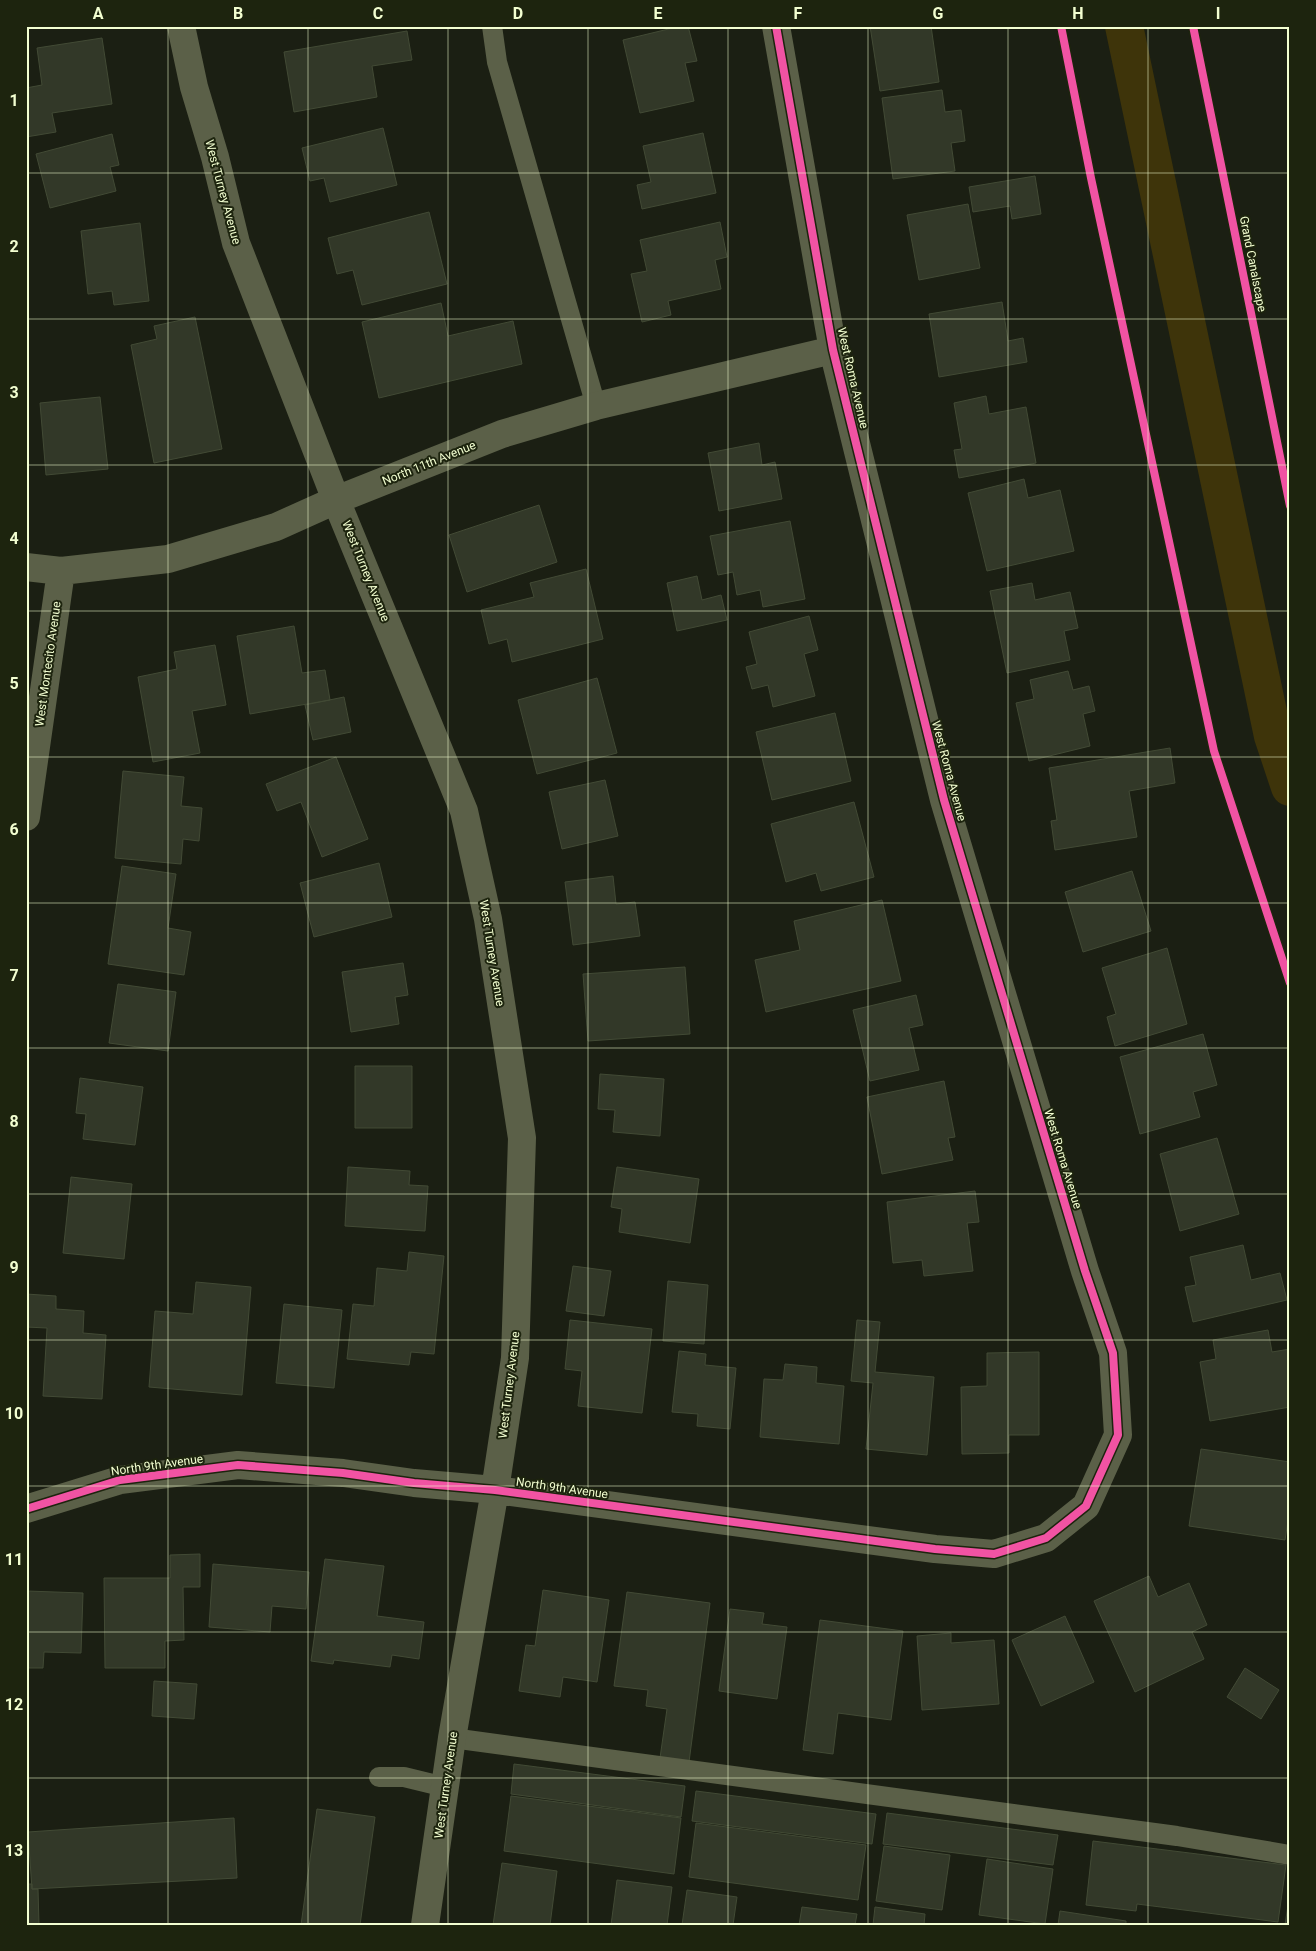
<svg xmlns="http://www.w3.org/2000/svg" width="1316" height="1951" viewBox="0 0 1316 1951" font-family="Roboto,sans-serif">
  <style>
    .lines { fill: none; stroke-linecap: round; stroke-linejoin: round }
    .canal { stroke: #3e340a; stroke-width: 38 }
    .building { fill: #323828; stroke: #424a35 }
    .service { stroke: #5b6048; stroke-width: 20 }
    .minor { stroke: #5b6048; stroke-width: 28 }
    .cycleway-casing { stroke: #1d240e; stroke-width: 11 }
    .cycleway { stroke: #f153a3; stroke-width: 8 }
    .grid { fill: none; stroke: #f3ffd1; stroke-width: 1; stroke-opacity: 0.55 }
    .labels { text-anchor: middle; stroke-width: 4; stroke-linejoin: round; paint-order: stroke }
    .street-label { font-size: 12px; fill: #f3ffd1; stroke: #1d240e }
    .neatline { fill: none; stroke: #f3ffd1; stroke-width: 2 }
    .grid-label { font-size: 16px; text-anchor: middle; font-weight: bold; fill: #f3ffd1 }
  </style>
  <rect width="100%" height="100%" fill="#1b1f13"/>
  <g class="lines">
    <!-- canal -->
    <path class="canal" d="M1124,26L1273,736L1290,787"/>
  </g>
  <!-- building -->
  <path class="building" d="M681,26H688L697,61L685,63L694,101L640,113L623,40Z
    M870,26H931L939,82L880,91Z
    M407,31L412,60L372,66L377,97L294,112L284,52Z
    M102,38L112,104L52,113L56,132L26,137V88L42,85L37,48Z
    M942,90L945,112L961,110L965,141L951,143L955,171L893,179L882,98Z
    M383,128L397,185L330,202L324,178L310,181L302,148Z
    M703,133L716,193L642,209L637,185L651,182L643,146Z
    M112,134L119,165L110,167L116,191L50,208L36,154Z
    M1035,176L1041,214L1012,219L1010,206L973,212L969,187Z
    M968,204L980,268L919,280L907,215Z
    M429,212L447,284L362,305L353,270L337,274L328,238Z
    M720,222L727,257L715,260L721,289L668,301L671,315L642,322L631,274L647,271L640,240Z
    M140,223L149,301L114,305L112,291L88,294L81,231Z
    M1002,302L1008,341L1023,338L1027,362L939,377L929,314Z
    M441,303L448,336L513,321L522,364L379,398L362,322Z
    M195,317L222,449L154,463L131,345L157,339L154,326Z
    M986,396L989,414L1026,407L1036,463L959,478L954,450L962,449L954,403Z
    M100,397L108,469L46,475L40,403Z
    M759,443L762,465L775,462L782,499L719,511L708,453Z
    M1024,479L1028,498L1060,490L1074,551L987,571L968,493Z
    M539,505L557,562L467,592L449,535Z
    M790,521L805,599L763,607L760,590L737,595L733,572L718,575L710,536Z
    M586,569L603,639L512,662L507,639L489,644L481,610L534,597L530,583Z
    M697,576L702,600L721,595L727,620L677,631L667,583Z
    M1032,583L1035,600L1070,592L1078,628L1064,631L1070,660L1007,673L990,591Z
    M809,616L818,650L804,654L815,696L773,707L768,685L752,689L746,667L757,664L749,632Z
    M294,626L302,673L325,670L330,700L250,714L237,636Z
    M215,645L226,705L192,711L200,753L153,762L138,677L177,669L174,652Z
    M1068,671L1073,690L1089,686L1095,711L1083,714L1090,746L1029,761L1016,703L1034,699L1030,680Z
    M597,678L617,753L537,774L518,700Z
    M344,697L351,732L313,740L305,705Z
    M835,713L851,781L772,800L756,732Z
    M1170,748L1175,783L1129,791L1137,837L1055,850L1051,821L1057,820L1049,768Z
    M336,757L368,839L322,857L301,802L277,811L266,784Z
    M123,771L184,777L181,806L202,808L199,841L183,839L181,864L115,858Z
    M605,780L618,836L562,849L549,792Z
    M854,802L874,877L821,891L816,873L786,882L771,824Z
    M379,863L392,917L314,937L300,883Z
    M122,866L176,874L168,928L191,932L184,975L108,964Z
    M1132,871L1151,931L1083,952L1065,892Z
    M613,876L616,904L635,902L640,936L573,945L565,882Z
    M882,900L901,981L766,1012L755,960L800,950L794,921Z
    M1167,948L1187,1024L1115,1046L1107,1017L1116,1014L1102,968Z
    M403,963L408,995L395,997L399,1024L351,1032L342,972Z
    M685,967L690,1034L588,1041L583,974Z
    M118,984L176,992L168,1051L109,1043Z
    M916,995L923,1025L909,1028L919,1070L870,1081L853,1010Z
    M1203,1034L1217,1085L1193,1092L1200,1117L1140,1134L1120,1057Z
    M355,1066H412V1128H355Z
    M600,1074L664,1079L660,1136L613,1132L615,1110L598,1109Z
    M80,1078L143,1087L135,1145L83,1139L86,1114L76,1113Z
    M944,1081L955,1137L948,1138L953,1160L882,1174L867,1097Z
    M1217,1138L1239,1214L1180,1231L1160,1154Z
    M348,1167L410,1171L409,1185L428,1186L425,1231L345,1226Z
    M617,1167L699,1179L690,1243L619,1232L622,1209L611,1207Z
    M71,1177L132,1184L124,1259L63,1253Z
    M975,1191L979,1222L967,1223L973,1271L924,1276L922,1260L893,1263L887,1202Z
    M1243,1245L1251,1280L1280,1273L1287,1300L1193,1322L1185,1287L1196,1285L1190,1257Z
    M409,1252L444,1256L434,1354L411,1352L409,1365L347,1359L353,1304L374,1306L377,1268L407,1271Z
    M573,1266L611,1271L604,1316L566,1311Z
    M668,1281L708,1285L704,1344L663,1341Z
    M196,1282L251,1287L242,1395L149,1387L155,1311L193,1314Z
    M26,1294L56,1296V1309L84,1311L83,1333L106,1335L102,1399L43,1396L47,1328L26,1327Z
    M284,1304L342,1310L334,1388L276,1383Z
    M570,1320L652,1329L642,1413L578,1406L582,1371L565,1369Z
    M857,1320L880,1322L875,1372L934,1377L927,1455L866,1449L873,1383L851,1381Z
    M1268,1330L1272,1352L1290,1349V1407L1210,1421L1200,1362L1216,1359L1213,1340Z
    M679,1351L706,1354L705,1365L736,1368L730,1429L697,1426L698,1414L672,1412Z
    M1039,1352V1435H1009V1453L962,1454L961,1387L987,1386V1353Z
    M785,1364L817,1367L816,1383L844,1386L839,1444L760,1437L764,1379L783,1380Z
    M1201,1449L1290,1462V1508L1285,1540L1189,1526Z
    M200,1554V1587H183L184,1640L165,1641V1668H105L104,1578H170V1555Z
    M325,1559L384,1566L377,1616L424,1622L419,1659L392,1655L390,1667L334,1660L333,1664L311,1661Z
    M213,1564L309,1572L306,1609L272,1606L270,1632L209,1627Z
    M1149,1576L1158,1597L1189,1583L1207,1625L1192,1632L1204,1659L1135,1692L1094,1601Z
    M543,1590L609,1600L597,1682L563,1677L560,1697L519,1691L526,1645L535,1646Z
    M27,1591L83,1593L81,1653L44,1652L43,1668H26Z
    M627,1592L710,1603L689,1762L660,1758L667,1709L646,1706L648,1690L614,1686Z
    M730,1609L764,1613L762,1624L787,1627L777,1699L719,1691Z
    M1065,1616L1094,1682L1041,1706L1012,1640Z
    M820,1620L903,1631L891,1720L838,1713L833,1754L803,1750Z
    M951,1633V1643L994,1640L999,1704L922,1710L917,1636Z
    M1245,1668L1279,1690L1261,1719L1227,1697Z
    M154,1681L197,1684L194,1719L152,1716Z
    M514,1764L685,1786L681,1817L511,1794Z
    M696,1791L876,1814L872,1844L692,1821Z
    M511,1796L681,1818L674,1874L504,1851Z
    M317,1809L375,1817L360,1925H301Z
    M887,1813L1058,1835L1053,1865L883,1844Z
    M234,1818L237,1878L32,1889L28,1832Z
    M696,1823L866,1845L858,1900L689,1877Z
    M1093,1841L1286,1865L1278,1922L1137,1904L1136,1911L1086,1905Z
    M884,1846L950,1855L942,1910L876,1901Z
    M987,1859L1053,1869L1045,1924L979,1915Z
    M502,1863L557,1871L550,1925H493Z
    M617,1880L672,1887L667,1925H611Z
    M26,1884H32V1889H38L39,1925H26Z
    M687,1890L737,1897L733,1925H682Z
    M1290,1892V1925H1285Z
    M802,1907L857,1914L855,1925H799Z
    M875,1907L925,1914L924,1925H873Z
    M1060,1911L1126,1921V1925H1058Z"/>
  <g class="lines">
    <!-- service -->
    <path class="service" d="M492,26L497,62L596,406
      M452,1738L1177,1836L1290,1855
      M379,1777H404L445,1787"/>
    <!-- minor -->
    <path class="minor" d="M181,26L194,87L215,157L236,243L336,500L464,811L488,919L522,1138L515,1358L495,1490L452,1738L425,1925
      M26,567L61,571L168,559L276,527L336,500L502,434L596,406L833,350
      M26,817L61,571
      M26,1509L120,1480L238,1465L343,1473L414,1483L495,1490L935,1549L994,1554L1046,1538L1086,1506L1118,1435L1113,1353L1085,1271L944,800L833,350L776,26"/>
    <!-- cycleway casing -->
    <g class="cycleway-casing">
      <path id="cycleway" d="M1061,26L1091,178L1214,751L1290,983
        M1193,26L1290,506
        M26,1509L120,1480L238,1465L343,1473L414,1483L495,1490L935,1549L994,1554L1046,1538L1086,1506L1118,1435L1113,1353L1085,1271L944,800L833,350L776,26"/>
    </g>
    <!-- cycleway -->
    <use href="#cycleway" class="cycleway"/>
  </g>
  <!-- grid -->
  <path class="grid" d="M168,26V1925M308,26V1925M448,26V1925M588,26V1925M728,26V1925M868,26V1925M1008,26V1925M1148,26V1925M26,173H1290M26,319H1290M26,465H1290M26,611H1290M26,757H1290M26,903H1290M26,1048H1290M26,1194H1290M26,1340H1290M26,1486H1290M26,1632H1290M26,1778H1290"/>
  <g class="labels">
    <!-- street labels -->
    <g class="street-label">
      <text transform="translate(223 192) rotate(75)" y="4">West Turney Avenue</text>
      <text transform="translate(1253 264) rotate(79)" y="4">Grand Canalscape</text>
      <text transform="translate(853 378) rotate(77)" y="4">West Roma Avenue</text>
      <text transform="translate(429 463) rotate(-22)" y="4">North 11th Avenue</text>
      <text transform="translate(366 571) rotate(68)" y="4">West Turney Avenue</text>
      <text transform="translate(48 664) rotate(-82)" y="4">West Montecito Avenue</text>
      <text transform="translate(949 771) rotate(75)" y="4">West Roma Avenue</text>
      <text transform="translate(492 953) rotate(81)" y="4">West Turney Avenue</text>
      <text transform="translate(1063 1159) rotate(73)" y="4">West Roma Avenue</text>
      <text transform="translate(509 1385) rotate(-83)" y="4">West Turney Avenue</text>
      <text transform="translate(157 1465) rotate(-8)" y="4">North 9th Avenue</text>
      <text transform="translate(562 1488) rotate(8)" y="4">North 9th Avenue</text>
      <text transform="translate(446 1785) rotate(-82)" y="4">West Turney Avenue</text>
    </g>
  </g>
  <!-- border -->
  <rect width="1316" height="1951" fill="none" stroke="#1d240e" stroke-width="55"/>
  <rect x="28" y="28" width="1260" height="1896" class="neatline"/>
  <g class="grid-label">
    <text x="98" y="19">A</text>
    <text x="238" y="19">B</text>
    <text x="378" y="19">C</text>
    <text x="518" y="19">D</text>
    <text x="658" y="19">E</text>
    <text x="798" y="19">F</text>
    <text x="938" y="19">G</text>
    <text x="1078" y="19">H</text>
    <text x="1218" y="19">I</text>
    <text x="14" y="106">1</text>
    <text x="14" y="252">2</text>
    <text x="14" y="398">3</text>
    <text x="14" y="544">4</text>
    <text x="14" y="689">5</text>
    <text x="14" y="835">6</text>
    <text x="14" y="981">7</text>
    <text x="14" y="1127">8</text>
    <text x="14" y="1273">9</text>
    <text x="14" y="1419">10</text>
    <text x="14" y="1565">11</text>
    <text x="14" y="1710">12</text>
    <text x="14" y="1856">13</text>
  </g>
</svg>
